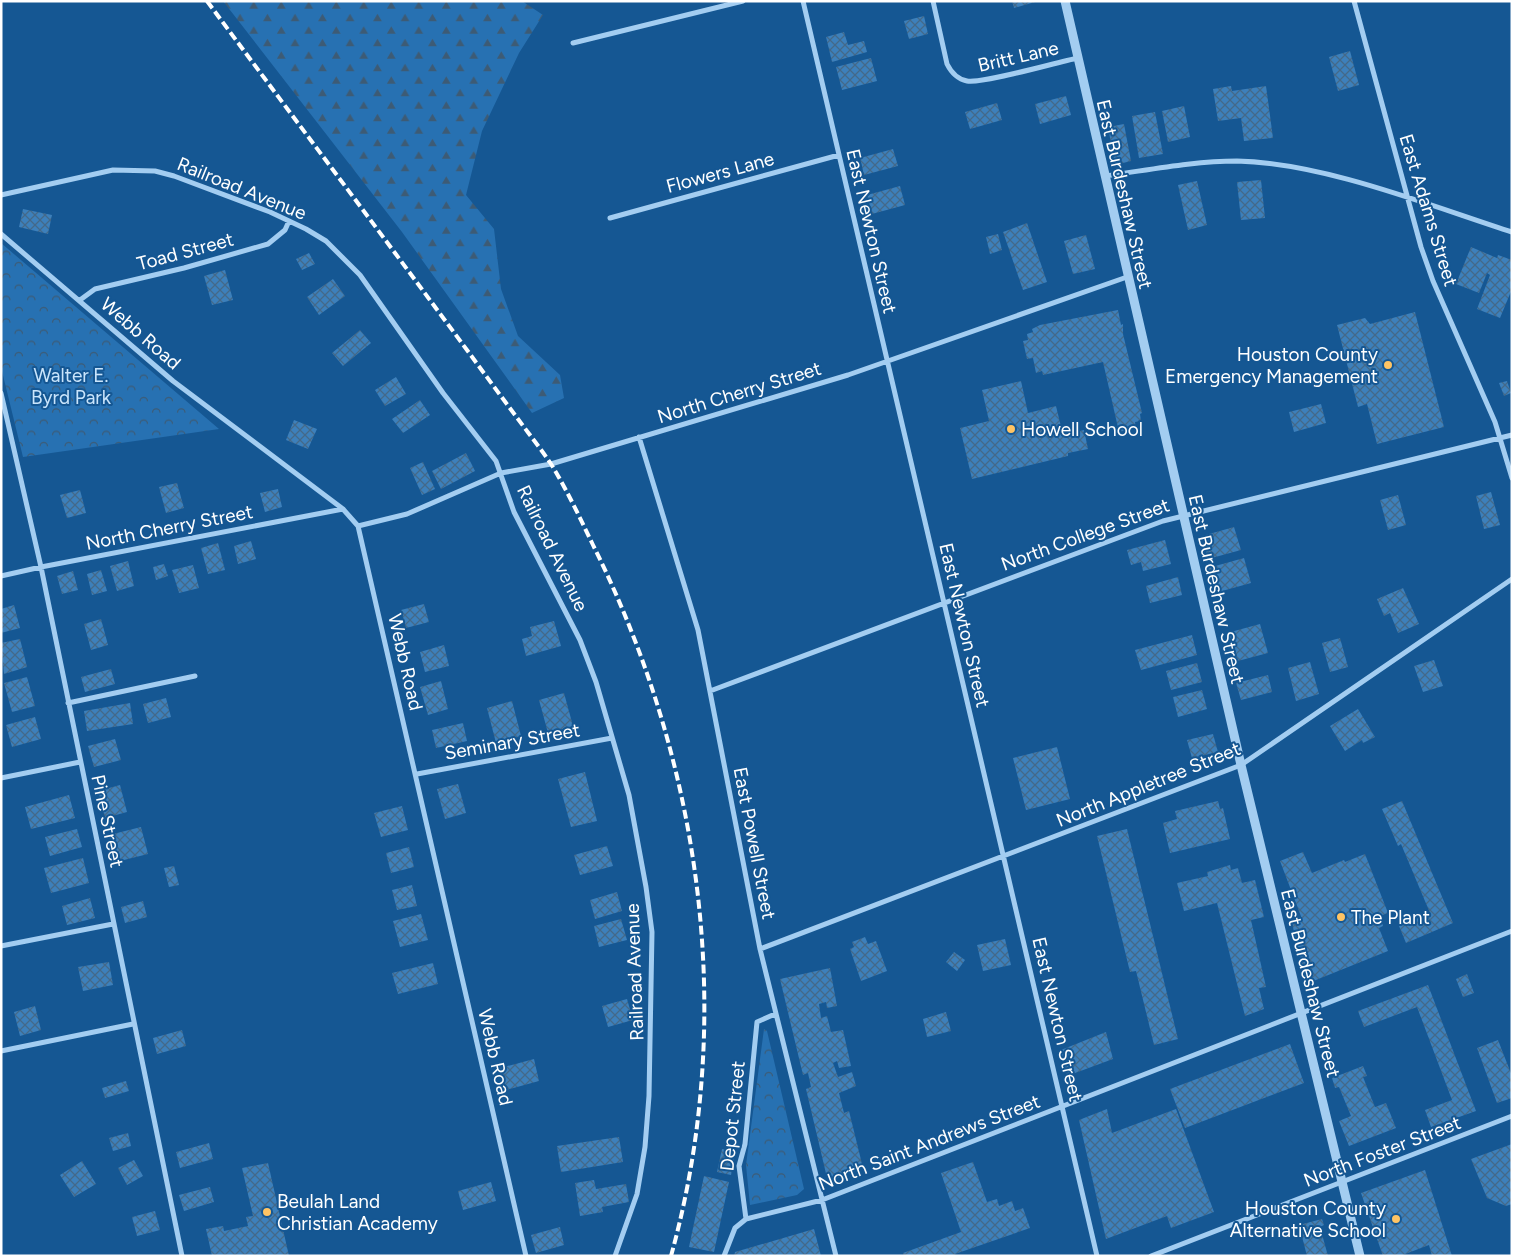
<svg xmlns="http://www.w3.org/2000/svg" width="1513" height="1257" viewBox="0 0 1513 1257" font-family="Figtree,sans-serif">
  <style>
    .forest { fill: url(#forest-firs) }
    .park { fill: url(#park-crowns) }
    .building { fill: url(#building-cross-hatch) }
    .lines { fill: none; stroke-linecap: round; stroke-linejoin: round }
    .minor { stroke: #a3cdf1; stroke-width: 5 }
    .tertiary { stroke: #a3cdf1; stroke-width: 9 }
    .rail { stroke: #fff; stroke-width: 4; stroke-dasharray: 9 4; stroke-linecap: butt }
    .poi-dot { fill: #ffc464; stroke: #155793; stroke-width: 2 }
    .labels { text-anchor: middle; stroke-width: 4; stroke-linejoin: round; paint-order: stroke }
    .street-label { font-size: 19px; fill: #fff; stroke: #155793 }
    .poi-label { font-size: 19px; fill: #fff; stroke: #155793; text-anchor: start }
    .park-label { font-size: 19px; fill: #cae5fc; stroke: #155793 }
  </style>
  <defs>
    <pattern id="forest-firs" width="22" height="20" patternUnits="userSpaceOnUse" patternTransform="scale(1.25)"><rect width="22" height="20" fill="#2771b2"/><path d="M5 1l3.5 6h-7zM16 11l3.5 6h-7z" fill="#3d5b75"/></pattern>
    <pattern id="park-crowns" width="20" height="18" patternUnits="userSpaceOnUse" patternTransform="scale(1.25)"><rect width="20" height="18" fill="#2771b2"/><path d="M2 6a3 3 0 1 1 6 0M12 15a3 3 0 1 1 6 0" fill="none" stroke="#3d5b75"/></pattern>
    <pattern id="building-cross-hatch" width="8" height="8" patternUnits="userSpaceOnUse" patternTransform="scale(1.25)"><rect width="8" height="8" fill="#3d80bb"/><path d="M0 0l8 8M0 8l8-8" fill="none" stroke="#446989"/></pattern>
  </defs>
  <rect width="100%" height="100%" fill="#155793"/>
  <!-- forest -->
  <path class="forest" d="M223,1H522L543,15L519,53L482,131L466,195L494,229L501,289L518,336L560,375L564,398L532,413L402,232Z"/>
  <!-- park -->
  <path class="park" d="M1,243L219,429L23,457L1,367Z
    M764,1029L767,1031L804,1189L797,1195L750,1205L746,1165Z"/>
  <!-- building -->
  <path class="building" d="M1012,1H1035V2L1014,8Z
    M924,16L928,34L909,39L904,21Z
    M844,32L848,45L864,41L867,52L832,62L826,37Z
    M1350,51L1359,85L1338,91L1329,57Z
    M871,58L877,81L842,90L836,67Z
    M1231,86L1232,91L1266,86L1273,138L1244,141L1241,118L1218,121L1213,89Z
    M1066,96L1071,115L1040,124L1035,104Z
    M997,103L1002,120L970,129L965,112Z
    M1184,106L1190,137L1168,142L1162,111Z
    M1155,112L1163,154L1139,158L1132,116Z
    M1124,124L1131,161L1115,165L1108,127Z
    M893,149L898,166L864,175L860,158Z
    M1261,180L1265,218L1241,220L1237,182Z
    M1197,181L1207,225L1188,230L1178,185Z
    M900,186L905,205L872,214L867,195Z
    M23,209L52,215L48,234L19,227Z
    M1027,223L1047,282L1023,290L1003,232Z
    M998,234L1002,250L990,254L986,237Z
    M1086,235L1095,269L1073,274L1064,241Z
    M1471,247L1497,258L1498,255L1512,260V289L1500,318L1477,309L1490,275L1487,273L1479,293L1456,284Z
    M309,253L315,264L302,270L296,259Z
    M225,270L233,300L212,305L204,276Z
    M333,279L345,296L319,315L307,297Z
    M1118,310L1121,325L1123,324V334L1142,413L1140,414L1141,421L1135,422L1136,428L1119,432L1103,362L1043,375L1042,371L1036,373L1033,358L1027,359L1023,341L1028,340L1027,334L1033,332L1032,329L1040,325Z
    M1415,312L1444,427L1377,444L1367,404L1358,407L1337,325L1365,318L1370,324Z
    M360,330L371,343L343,366L332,353Z
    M396,377L406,394L385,406L375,390Z
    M1021,381L1028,413L1056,406L1063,435L1084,430L1088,449L1068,453V456L972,479L960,428L989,421L982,390Z
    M1507,381L1511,393L1504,396L1499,383Z
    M420,400L430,415L403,433L392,419Z
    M1321,404L1326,423L1294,432L1289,412Z
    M294,420L317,429L308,449L286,440Z
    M466,453L475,471L441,489L432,471Z
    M423,462L435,489L422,495L410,468Z
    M177,483L184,508L166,513L159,487Z
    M278,489L282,507L265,512L260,493Z
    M80,490L86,513L67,518L60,495Z
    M1491,492L1500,525L1484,529L1476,496Z
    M1398,495L1406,525L1388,530L1380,500Z
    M1234,527L1241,550L1208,559L1202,536Z
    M1165,540L1171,564L1143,571L1141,562L1131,565L1127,550Z
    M251,541L256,559L238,564L234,546Z
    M218,543L225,570L208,574L201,548Z
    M1244,558L1251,583L1215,593L1208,568Z
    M128,561L134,586L117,591L110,566Z
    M164,564L168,576L156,580L153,567Z
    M193,565L199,588L179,593L172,570Z
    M101,570L107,591L92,595L87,574Z
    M73,571L78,590L62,594L57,576Z
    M1178,577L1182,595L1150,603L1146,586Z
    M1403,588L1419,624L1398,633L1390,613L1384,616L1377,599Z
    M424,604L429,622L406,628L401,610Z
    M14,605L20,628L1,633V609Z
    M101,619L108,645L91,650L84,624Z
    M554,621L561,646L526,656L522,639L532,636L530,627Z
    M1260,624L1268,653L1234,662L1227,633Z
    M1192,635L1197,655L1141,670L1135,650Z
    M1340,638L1348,667L1330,672L1322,643Z
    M20,639L27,667L4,674L1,643Z
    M444,645L449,666L425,672L420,652Z
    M1434,660L1443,686L1423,692L1414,666Z
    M1310,662L1319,694L1296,701L1288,668Z
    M1197,663L1202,682L1171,690L1166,671Z
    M111,669L115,684L85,692L81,677Z
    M1268,675L1272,692L1241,700L1236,683Z
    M27,677L35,706L12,712L4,683Z
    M441,681L448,709L428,715L420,687Z
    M1202,690L1207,709L1178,717L1173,697Z
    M564,693L573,726L548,733L539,700Z
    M166,698L171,717L148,723L143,704Z
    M512,701L521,736L496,743L487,708Z
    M130,703L133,724L87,731L84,711Z
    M1358,709L1375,737L1363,743L1362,740L1345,751L1330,726Z
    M35,717L41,739L12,747L6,725Z
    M463,723L467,741L436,748L432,730Z
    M1213,734L1218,752L1192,758L1187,740Z
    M115,739L121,760L94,767L88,746Z
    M1057,747L1070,799L1026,810L1013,758Z
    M585,772L597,821L571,827L558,779Z
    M458,784L466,813L445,819L437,789Z
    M120,785L127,812L105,818L98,791Z
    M69,795L75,818L31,829L25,807Z
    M1218,801L1220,809L1223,808L1230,839L1170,853L1163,823L1177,819L1175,811Z
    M1402,801L1453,923L1406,943L1399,926L1430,913L1401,844L1398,846L1382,809Z
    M402,806L408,830L381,837L374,813Z
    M141,827L148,854L116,862L109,835Z
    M77,829L82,847L50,856L45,837Z
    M1127,829L1178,1039L1154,1045L1136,971L1130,972L1097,836Z
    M607,846L613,866L580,875L574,855Z
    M409,847L414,867L391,873L386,853Z
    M1303,852L1312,873L1344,860L1345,862L1365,854L1388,913L1380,916L1383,926L1379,928L1388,951L1306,984L1292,923L1302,919L1280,861Z
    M83,858L89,883L51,893L44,868Z
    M1230,865L1231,870L1238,868L1242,883L1255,880L1264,917L1251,920L1266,987L1259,988L1264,1009L1245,1016L1217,903L1184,911L1177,883L1208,876L1207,872Z
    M174,866L179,885L169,887L164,868Z
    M412,885L417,906L397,910L392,890Z
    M617,892L622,911L595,919L590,900Z
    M90,898L95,918L67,925L62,906Z
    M143,901L147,917L125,923L121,907Z
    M421,914L428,940L400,947L393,921Z
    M621,919L627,940L599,947L594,926Z
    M865,937L868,944L876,941L887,971L861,981L850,949L854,947L852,942Z
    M1005,939L1011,965L983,971L977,945Z
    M954,952L965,960L957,971L946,962Z
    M109,962L113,985L83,991L78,967Z
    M433,963L438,984L398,994L392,973Z
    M830,968L837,1006L827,1008L826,1002L819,1004L821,1018L827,1016L831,1032L843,1030L851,1066L839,1068L837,1061L833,1063L838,1077L852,1072L856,1086L839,1093L844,1113L849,1111L863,1168L828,1182L806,1089L811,1087L808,1073L803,1075L780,979Z
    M1467,974L1474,993L1463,997L1456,979Z
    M1428,985L1476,1111L1431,1127L1425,1110L1452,1100L1417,1007L1364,1027L1358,1011Z
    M627,999L633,1020L608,1027L602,1006Z
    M35,1006L41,1030L20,1036L14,1012Z
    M946,1012L951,1031L927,1037L923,1019Z
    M182,1030L186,1046L157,1054L153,1038Z
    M1106,1032L1113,1059L1067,1076L1061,1050Z
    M1498,1040L1512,1076V1098L1497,1103L1477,1048Z
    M1290,1044L1304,1083L1185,1128L1170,1089Z
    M534,1059L539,1081L506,1090L500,1068Z
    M1363,1066L1367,1076L1363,1077L1375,1107L1386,1103L1396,1128L1349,1146L1339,1121L1351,1116L1339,1087L1335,1088L1332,1078Z
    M126,1081L129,1091L105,1098L102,1088Z
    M1107,1109L1112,1133L1176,1109L1214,1212L1171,1228L1167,1216L1106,1239L1079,1120Z
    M128,1133L131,1146L113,1151L109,1138Z
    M619,1137L623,1162L561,1172L557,1146Z
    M209,1143L213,1159L180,1168L176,1152Z
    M1512,1144V1204L1506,1206L1487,1198L1471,1159Z
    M722,1149L735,1152L731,1175L717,1172Z
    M134,1160L143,1176L127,1185L118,1168Z
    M82,1161L96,1184L74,1197L60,1175Z
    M973,1162L987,1202L997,1199L999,1206L1012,1201L1015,1211L1023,1208L1030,1228L955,1254L956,1256H904L903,1253L961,1232L941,1173Z
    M268,1163L289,1256H212L206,1229L223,1226L224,1231L248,1226L246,1217L253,1216L242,1168Z
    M1425,1170L1452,1256H1432L1429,1245L1400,1256H1383L1361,1193Z
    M704,1176L729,1182L714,1252L689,1247Z
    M594,1180L596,1189L626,1184L629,1202L602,1207L603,1212L580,1216L575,1183Z
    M491,1182L496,1201L463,1210L458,1191Z
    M210,1187L214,1202L184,1211L179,1195Z
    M155,1211L160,1230L137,1236L132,1217Z
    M1322,1219L1324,1225L1320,1227L1328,1256H1307L1299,1225Z
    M560,1227L564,1245L536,1253L531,1235Z
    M814,1229L821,1256H734L735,1252Z"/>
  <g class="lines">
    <!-- minor -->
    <path class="minor" d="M803,1L1097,1256
      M933,1L947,64C951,72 957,79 967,81C983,84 1057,62 1078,58
      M1354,1L1421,247L1433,281L1495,422L1512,478
      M573,43L743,1
      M1105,176C1149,170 1193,161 1237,161C1324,163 1428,205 1512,232
      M1,195L113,170L155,171L174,176L270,212L306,229L326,241L360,275L443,393L496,461L514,512L580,640L596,682L629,795L646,887L652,932L649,1096L645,1147L637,1194L615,1256
      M610,218L839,155
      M1,234L173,381L343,509L358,526L526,1256
      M80,300L95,289L184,268L268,244L285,230L289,221
      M1,393L41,567L182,1256
      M639,437L698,630L760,949L836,1256
      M358,526L407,514L501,473L551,464L848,375L1127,277
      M1,576L41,567L343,509
      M710,691L1163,521L1512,435
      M68,703L195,676
      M417,774L612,738
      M1,778L80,762
      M1,946L113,924
      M760,949L1241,765L1512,579
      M1,1051L133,1024
      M746,1219L739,1166L745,1144L757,1022L775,1014
      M724,1256L735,1228L746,1219L822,1200L1512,931
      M1151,1256L1512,1116"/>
    <!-- tertiary -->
    <path class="tertiary" d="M1065,1L1241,765L1360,1256"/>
    <!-- rail -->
    <path class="rail" d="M207,1C284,105 362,208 438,311C465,347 491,383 518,419C529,434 541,449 551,464C567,490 580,518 593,545C702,764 737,1018 671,1256"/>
  </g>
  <!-- markers -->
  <g class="poi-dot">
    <circle cx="1388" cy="365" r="5"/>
    <circle cx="1011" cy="429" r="5"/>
    <circle cx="1341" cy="917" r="5"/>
    <circle cx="267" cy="1212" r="5"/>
    <circle cx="1396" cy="1219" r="5"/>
  </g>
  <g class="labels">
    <!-- street labels -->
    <g class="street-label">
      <text transform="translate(1018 56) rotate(-13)" y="7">Britt Lane</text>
      <text transform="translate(720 172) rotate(-15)" y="7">Flowers Lane</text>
      <text transform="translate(242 188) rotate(22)" y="7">Railroad Avenue</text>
      <text transform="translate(1125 194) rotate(77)" y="7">East Burdeshaw Street</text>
      <text transform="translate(1429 210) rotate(73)" y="7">East Adams Street</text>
      <text transform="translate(872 231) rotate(77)" y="7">East Newton Street</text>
      <text transform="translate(185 251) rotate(-15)" y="7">Toad Street</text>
      <text transform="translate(141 333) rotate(41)" y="7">Webb Road</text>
      <text transform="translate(739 392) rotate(-17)" y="7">North Cherry Street</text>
      <text transform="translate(169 527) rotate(-11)" y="7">North Cherry Street</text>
      <text transform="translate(1085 534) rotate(-20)" y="7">North College Street</text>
      <text transform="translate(553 548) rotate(64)" y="7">Railroad Avenue</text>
      <text transform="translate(1217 589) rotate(77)" y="7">East Burdeshaw Street</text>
      <text transform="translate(965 625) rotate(77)" y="7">East Newton Street</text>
      <text transform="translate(406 662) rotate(77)" y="7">Webb Road</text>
      <text transform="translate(512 741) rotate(-10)" y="7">Seminary Street</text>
      <text transform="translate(1148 784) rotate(-22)" y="7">North Appletree Street</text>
      <text transform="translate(108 821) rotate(78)" y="7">Pine Street</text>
      <text transform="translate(755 843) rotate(79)" y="7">East Powell Street</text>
      <text transform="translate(634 972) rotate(-92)" y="7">Railroad Avenue</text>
      <text transform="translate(1311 983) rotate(76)" y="7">East Burdeshaw Street</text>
      <text transform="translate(1058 1019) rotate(77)" y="7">East Newton Street</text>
      <text transform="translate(496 1057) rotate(77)" y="7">Webb Road</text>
      <text transform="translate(732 1116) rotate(-84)" y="7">Depot Street</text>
      <text transform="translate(929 1142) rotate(-21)" y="7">North Saint Andrews Street</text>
      <text transform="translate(1382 1151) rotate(-21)" y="7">North Foster Street</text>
    </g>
    <!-- poi labels -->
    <g class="poi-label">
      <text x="1378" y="361" text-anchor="end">Houston County<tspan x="1378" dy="22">Emergency Management</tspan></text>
      <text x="1021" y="436">Howell School</text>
      <text x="1351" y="924">The Plant</text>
      <text x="277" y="1208">Beulah Land<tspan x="277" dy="22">Christian Academy</tspan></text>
      <text x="1386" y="1215" text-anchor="end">Houston County<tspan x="1386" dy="22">Alternative School</tspan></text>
    </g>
    <!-- park labels -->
    <g class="park-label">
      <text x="71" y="382">Walter E.<tspan x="71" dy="22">Byrd Park</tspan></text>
    </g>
  </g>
  <!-- border -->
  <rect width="1513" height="1257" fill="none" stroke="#ffffff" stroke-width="5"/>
</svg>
